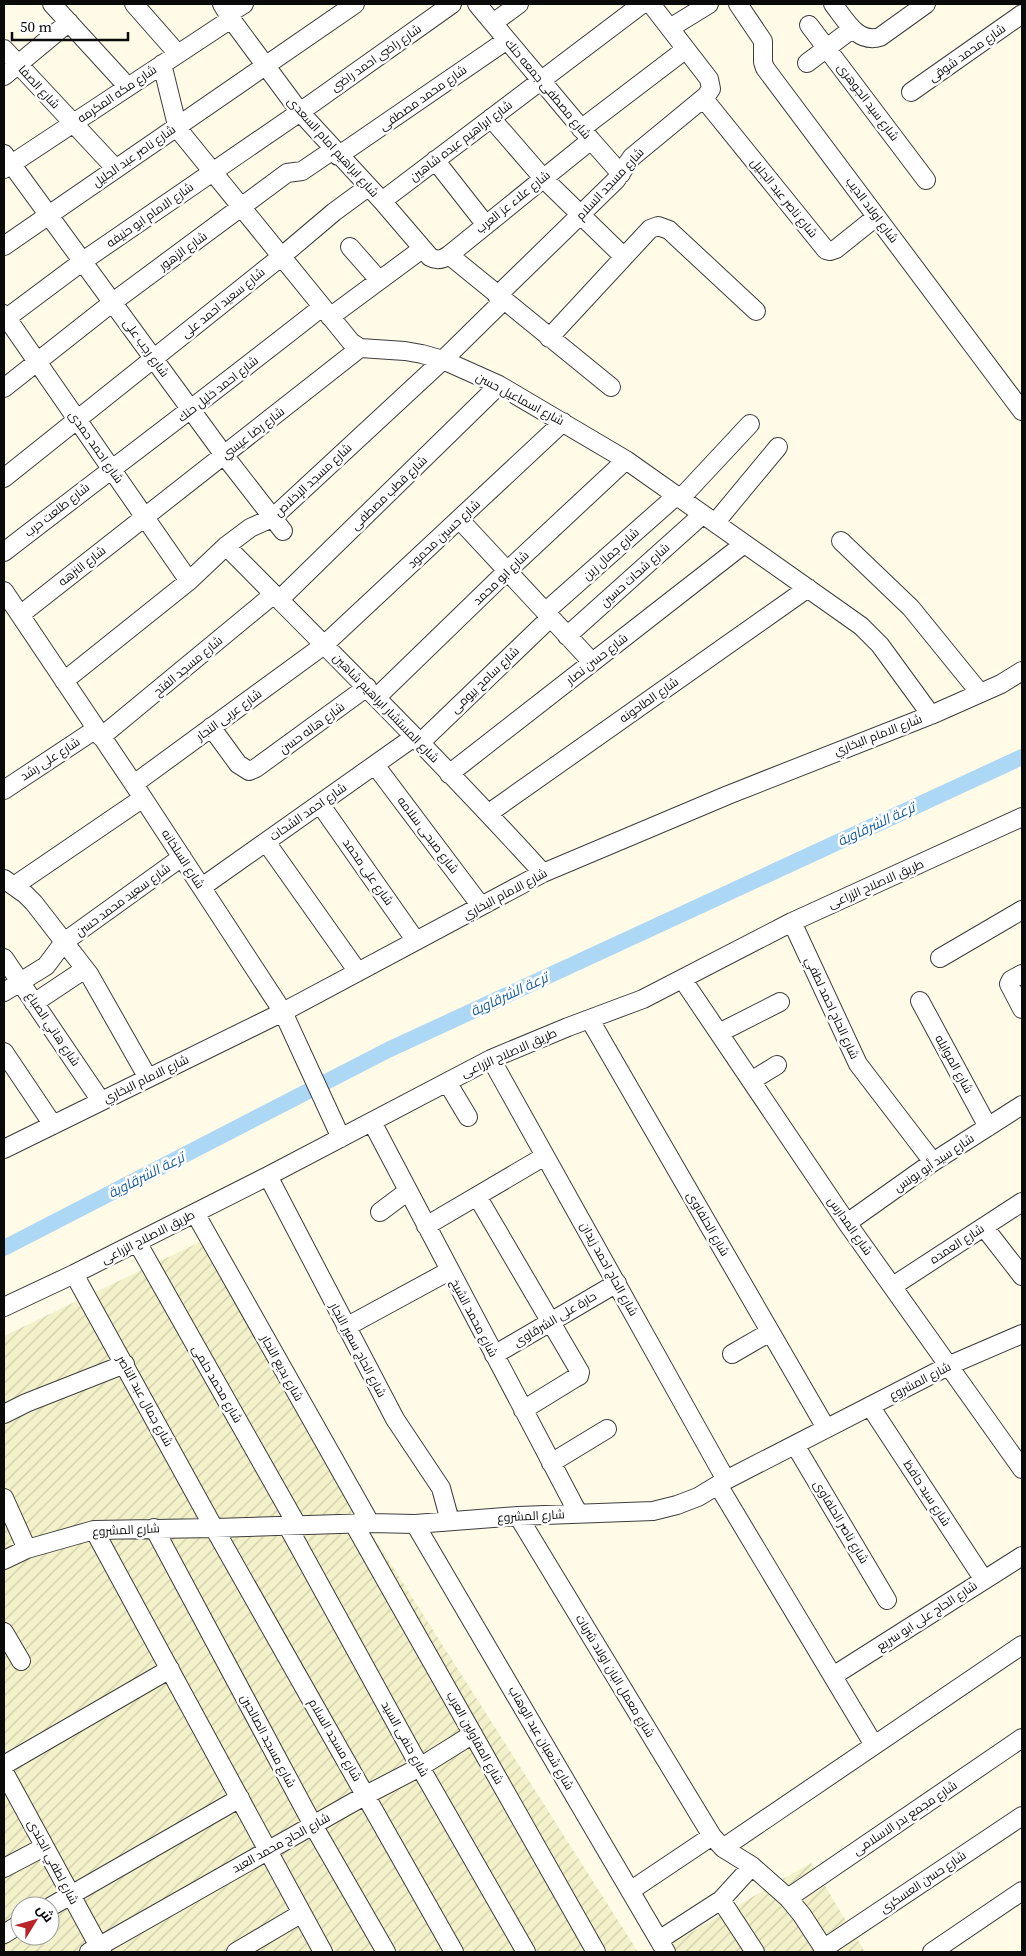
<svg xmlns="http://www.w3.org/2000/svg" width="1026" height="1956" viewBox="0 0 1026 1956" font-family="'Source Serif 4',Cairo,serif">
  <style>
    .farmland { fill: url(#farmland-furrows); fill-rule: evenodd }
    .lines { fill: none; stroke-linecap: round; stroke-linejoin: round }
    .canal { stroke: #add8f5; stroke-width: 16 }
    .minor-casing { stroke: #3d3d3d; stroke-width: 20 }
    .minor { stroke: #fff; stroke-width: 18 }
    .labels { text-anchor: middle; stroke-width: 5; stroke-linejoin: round; paint-order: stroke }
    .street-label { font-size: 12px; fill: #0a0a0a; stroke: #fff }
    .water-label { font-size: 14px; font-style: italic; fill: #165c99; stroke: #fff }
  </style>
  <defs>
    <pattern id="farmland-furrows" width="10" height="10" patternUnits="userSpaceOnUse" patternTransform="scale(1.25)"><rect width="10" height="10" fill="#f3f1c9"/><path d="M-1 1l2-2M0 10L10 0M9 11l2-2" fill="none" stroke="#cfcdab"/></pattern>
  </defs>
  <rect width="100%" height="100%" fill="#fffbe7"/>
  <!-- farmland -->
  <path class="farmland" d="M202,1241L352,1503L638,1952H4V1336ZM20,1906H50V1936H20Z
    M811,1863L865,1952H657Z"/>
  <g class="lines">
    <!-- canal -->
    <path class="canal" d="M4,1248L388,1050L1022,757"/>
    <!-- minor casing -->
    <g class="minor-casing">
      <path id="minor" d="M52,4L128,87
        M134,4L178,54
        M222,4L231,19L300,112L382,201L430,257C437,261 442,260 449,255L591,140
        M477,4L591,140L621,174
        M738,4L763,41V62L765,68L1022,411
        M833,4C845,19 857,44 880,37L926,4
        M228,14L244,4
        M493,23L519,4
        M809,25L926,180
        M670,28L709,4
        M4,49L116,169
        M807,63L852,29
        M162,64L176,121L182,134L351,342L360,348L405,351L422,354L443,360L499,385L626,460L861,626L880,645L931,715
        M4,76L69,22
        M911,92L1022,14
        M706,96V100L708,104L826,250L830,251L836,249L876,217
        M491,118L543,178L624,257
        M581,129L686,49
        M4,154L224,455L283,531
        M338,156L507,40
        M435,160L486,225
        M4,169L231,19
        M382,201L642,4
        M4,246L355,4
        M350,247L379,280
        M449,255L611,387
        M497,296L616,180L632,157L706,96L711,89L709,79L651,4
        M4,314L189,581
        M330,317L422,249
        M4,320L83,261L300,112L452,4
        M549,338L650,229L658,226L669,230L756,311
        M4,388L113,302L287,173L302,171L333,150
        M4,478L282,256L334,212L368,187
        M680,499L750,424
        M459,519L592,662
        M715,523L778,447
        M841,541L911,608L980,693
        M226,546C333,654 441,761 543,873
        M4,552C110,470 217,390 322,307
        M4,591L143,798L283,1012L341,1138
        M279,600L499,385
        M545,612L676,496
        M20,615L360,348
        M567,636L702,515
        M64,681L189,581L226,546L250,528L272,518L280,511L443,360L503,301
        M377,697L507,571L626,460
        M211,727L238,764L249,771L256,768L367,687
        M101,737L274,594
        M420,743L550,618
        M375,765L481,906
        M449,774L744,544
        M134,784L324,645L563,422
        M4,790L96,729
        M320,804L416,941
        M489,813L808,588
        M266,842L358,972
        M4,879L25,894L34,903L89,974L148,1078
        M14,886L143,798
        M202,887L414,737
        M792,922L858,1064L933,1162
        M4,958L101,1101
        M940,958L1022,910
        M1022,974L1011,980L1009,984L1022,1009
        M683,980L847,1223L1022,1469
        M4,992L46,966L64,942L182,857
        M920,1001L988,1127
        M34,1003L85,969
        M590,1020L826,1428
        M719,1033L780,1002
        M4,1052L53,1125
        M491,1059L726,1480
        M751,1081L777,1065
        M447,1082L468,1117
        M372,1122L578,1513
        M4,1149L283,1012L543,873L728,795L931,715L1001,684L1022,671
        M268,1176L395,1419L441,1488L450,1521
        M477,1196L580,1372L579,1376L575,1378L523,1410
        M380,1212L408,1191
        M195,1213L370,1523
        M847,1223L933,1162L1022,1105
        M426,1226L545,1156
        M984,1227L1022,1276
        M137,1242L297,1525
        M74,1274L214,1528L454,1952
        M893,1286L1022,1202
        M4,1307L74,1274L268,1176L491,1059L568,1027L643,999L792,922L1022,817
        M346,1327L449,1271
        M732,1354L770,1332
        M494,1355L617,1283
        M870,1406L984,1580
        M4,1414L26,1403L125,1364
        M795,1445L887,1600
        M551,1463L607,1429
        M718,1485L874,1745
        M4,1498L27,1549
        M518,1516L712,1836L723,1848L752,1866L788,1898L802,1915L826,1952
        M354,1524L596,1952
        M415,1524L666,1952
        M287,1525L420,1767L526,1952
        M154,1528L313,1825L386,1952
        M94,1530L323,1952
        M4,1560L27,1549L94,1530L214,1528L370,1523L415,1524L518,1516L653,1511L677,1505L698,1497L726,1480L950,1365L1022,1334
        M4,1632L21,1661
        M833,1676L1022,1556
        M4,1765L170,1669
        M4,1772L102,1952
        M723,1848L1022,1645
        M4,1868L44,1847
        M630,1891L712,1836
        M788,1898L1022,1738
        M721,1900L755,1952
        M50,1907L240,1798
        M4,1934L20,1924
        M659,1940L721,1900L752,1866
        M823,1949L1022,1816
        M89,1952L366,1795L420,1767L473,1734
        M236,1952L302,1913
        M932,1952L1022,1891"/>
    </g>
    <!-- minor -->
    <use href="#minor" class="minor"/>
  </g>
  <g class="labels">
    <!-- street labels -->
    <g class="street-label">
      <text transform="translate(967 53) rotate(-35)" y="4">شارع محمد شوقى</text>
      <text transform="translate(376 58) rotate(-35)" y="4">شارع راضى احمد راضى</text>
      <text transform="translate(39 87) rotate(47)" y="4">شارع الصفا</text>
      <text transform="translate(548 89) rotate(50)" y="4">شارع مصطفى جمعه حنك</text>
      <text transform="translate(117 94) rotate(-34)" y="4">شارع مكه المكرمه</text>
      <text transform="translate(423 98) rotate(-35)" y="4">شارع محمد مصطفى</text>
      <text transform="translate(868 102) rotate(53)" y="4">شارع سيد الجوهرى</text>
      <text transform="translate(461 141) rotate(-37)" y="4">شارع ابراهيم عبده شاهين</text>
      <text transform="translate(333 147) rotate(48)" y="4">شارع ابراهيم امام السعدى</text>
      <text transform="translate(134 156) rotate(-35)" y="4">شارع ناصر عبد الجليل</text>
      <text transform="translate(610 184) rotate(-47)" y="4">شارع مسجد السلام</text>
      <text transform="translate(784 198) rotate(51)" y="4">شارع ناصر عبد الجليل</text>
      <text transform="translate(513 202) rotate(-39)" y="4">شارع علاء عز العرب</text>
      <text transform="translate(872 210) rotate(53)" y="4">شارع اولاد الديب</text>
      <text transform="translate(150 215) rotate(-35)" y="4">شارع الامام ابو حنيفه</text>
      <text transform="translate(183 251) rotate(-36)" y="4">شارع الزهور</text>
      <text transform="translate(223 303) rotate(-39)" y="4">شارع سعيد احمد على</text>
      <text transform="translate(146 348) rotate(54)" y="4">شارع رجب على</text>
      <text transform="translate(218 389) rotate(-38)" y="4">شارع احمد خليل حنك</text>
      <text transform="translate(520 399) rotate(28)" y="4">شارع اسماعيل حسن</text>
      <text transform="translate(253 433) rotate(-38)" y="4">شارع رضا عيسي</text>
      <text transform="translate(96 447) rotate(55)" y="4">شارع احمد حمدى</text>
      <text transform="translate(313 480) rotate(-43)" y="4">شارع مسجد الإخلاص</text>
      <text transform="translate(389 493) rotate(-44)" y="4">شارع قطب مصطفى</text>
      <text transform="translate(57 510) rotate(-38)" y="4">شارع طلعت حرب</text>
      <text transform="translate(444 534) rotate(-43)" y="4">شارع حسين محمود</text>
      <text transform="translate(611 554) rotate(-42)" y="4">شارع جمال زين</text>
      <text transform="translate(82 566) rotate(-38)" y="4">شارع النزهه</text>
      <text transform="translate(635 575) rotate(-42)" y="4">شارع شحات حسين</text>
      <text transform="translate(501 578) rotate(-44)" y="4">شارع ابو محمد</text>
      <text transform="translate(597 659) rotate(-38)" y="4">شارع حسن نصار</text>
      <text transform="translate(188 666) rotate(-40)" y="4">شارع مسجد الفتح</text>
      <text transform="translate(485 680) rotate(-44)" y="4">شارع سامح بيومى</text>
      <text transform="translate(649 700) rotate(-35)" y="4">شارع الطاحونه</text>
      <text transform="translate(386 708) rotate(46)" y="4">شارع المستشار ابراهيم شاهين</text>
      <text transform="translate(229 715) rotate(-36)" y="4">شارع عربى النجار</text>
      <text transform="translate(312 728) rotate(-36)" y="4">شارع هاله حسن</text>
      <text transform="translate(878 735) rotate(-21)" y="4">شارع الامام البخاري</text>
      <text transform="translate(50 759) rotate(-33)" y="4">شارع على رشد</text>
      <text transform="translate(308 812) rotate(-35)" y="4">شارع احمد الشحات</text>
      <text transform="translate(428 835) rotate(53)" y="4">شارع صبحى سلامه</text>
      <text transform="translate(183 859) rotate(57)" y="4">شارع السلخانه</text>
      <text transform="translate(368 872) rotate(55)" y="4">شارع على محمد</text>
      <text transform="translate(876 884) rotate(-24)" y="4">طريق الاصلاح الزراعى</text>
      <text transform="translate(505 894) rotate(-28)" y="4">شارع الامام البخاري</text>
      <text transform="translate(123 900) rotate(-36)" y="4">شارع سعيد محمد حسن</text>
      <text transform="translate(832 1008) rotate(65)" y="4">شارع الحاج احمد لطفي</text>
      <text transform="translate(53 1029) rotate(56)" y="4">شارع هاني الصباغ</text>
      <text transform="translate(509 1053) rotate(-24)" y="4">طريق الاصلاح الزراعى</text>
      <text transform="translate(954 1064) rotate(61)" y="4">شارع الموايله</text>
      <text transform="translate(146 1079) rotate(-26)" y="4">شارع الامام البخاري</text>
      <text transform="translate(934 1163) rotate(-34)" y="4">شارع سيد أبو يونس</text>
      <text transform="translate(708 1224) rotate(60)" y="4">شارع الحلفاوى</text>
      <text transform="translate(850 1226) rotate(55)" y="4">شارع المدارس</text>
      <text transform="translate(148 1237) rotate(-27)" y="4">طريق الاصلاح الزراعى</text>
      <text transform="translate(957 1244) rotate(-33)" y="4">شارع العمده</text>
      <text transform="translate(609 1269) rotate(61)" y="4">شارع الحاج احمد زيدان</text>
      <text transform="translate(474 1318) rotate(62)" y="4">شارع محمد الشيخ</text>
      <text transform="translate(555 1319) rotate(-31)" y="4">حارة على الشرقاوى</text>
      <text transform="translate(358 1350) rotate(62)" y="4">شارع الحاج سمير النجار</text>
      <text transform="translate(282 1368) rotate(61)" y="4">شارع بديع النجار</text>
      <text transform="translate(920 1381) rotate(-27)" y="4">شارع المشروع</text>
      <text transform="translate(217 1384) rotate(60)" y="4">شارع محمد حلمى</text>
      <text transform="translate(145 1401) rotate(61)" y="4">شارع جمال عبد الناصر</text>
      <text transform="translate(927 1493) rotate(57)" y="4">شارع سيد حافظ</text>
      <text transform="translate(531 1516) rotate(-3)" y="4">شارع المشروع</text>
      <text transform="translate(841 1522) rotate(59)" y="4">شارع ناصر الحلفاوى</text>
      <text transform="translate(126 1530) rotate(-3)" y="4">شارع المشروع</text>
      <text transform="translate(927 1616) rotate(-33)" y="4">شارع الحاج على ابو سريع</text>
      <text transform="translate(615 1676) rotate(59)" y="4">شارع معمل البان اولاد شربات</text>
      <text transform="translate(475 1738) rotate(61)" y="4">شارع المقاولين العرب</text>
      <text transform="translate(541 1738) rotate(60)" y="4">شارع شعبان عبد الوهاب</text>
      <text transform="translate(405 1739) rotate(61)" y="4">شارع حنفى السيد</text>
      <text transform="translate(335 1740) rotate(60)" y="4">شارع مسجد السلام</text>
      <text transform="translate(268 1741) rotate(62)" y="4">شارع مسجد الصالحين</text>
      <text transform="translate(905 1818) rotate(-34)" y="4">شارع مجمع بدر الاسلامى</text>
      <text transform="translate(281 1843) rotate(-29)" y="4">شارع الحاج محمد العبد</text>
      <text transform="translate(53 1862) rotate(62)" y="4">شارع لطفي الجندى</text>
      <text transform="translate(923 1882) rotate(-34)" y="4">شارع حسن العسكرى</text>
    </g>
    <!-- water labels -->
    <g class="water-label">
      <text transform="translate(876 824) rotate(-25)" y="5">ترعة الشرقاوية</text>
      <text transform="translate(509 994) rotate(-25)" y="5">ترعة الشرقاوية</text>
      <text transform="translate(146 1175) rotate(-27)" y="5">ترعة الشرقاوية</text>
    </g>
  </g>
  <!-- border -->
  <rect width="1026" height="1956" fill="none" stroke="#0a0a0a" stroke-width="10"/>
  <!-- north arrow -->
  <g transform="translate(35 1921) rotate(53)"><circle r="24" fill="#ffffff" stroke="#9d9d9d"/>
  <path d="M0-4L9 19L0 12L-9 19Z" fill="#b82427"/>
  <text y="-8" font-size="14" font-weight="bold" text-anchor="middle" fill="#0a0a0a">ش</text>
  </g>
  <!-- scale -->
  <path d="M12 32v8h116v-8" fill="none" stroke="#0a0a0a" stroke-width="2.5"/>
  <text x="20" y="32" font-size="15" fill="#0a0a0a" stroke="#ffffff" stroke-width="4" paint-order="stroke">50 m</text>
</svg>
